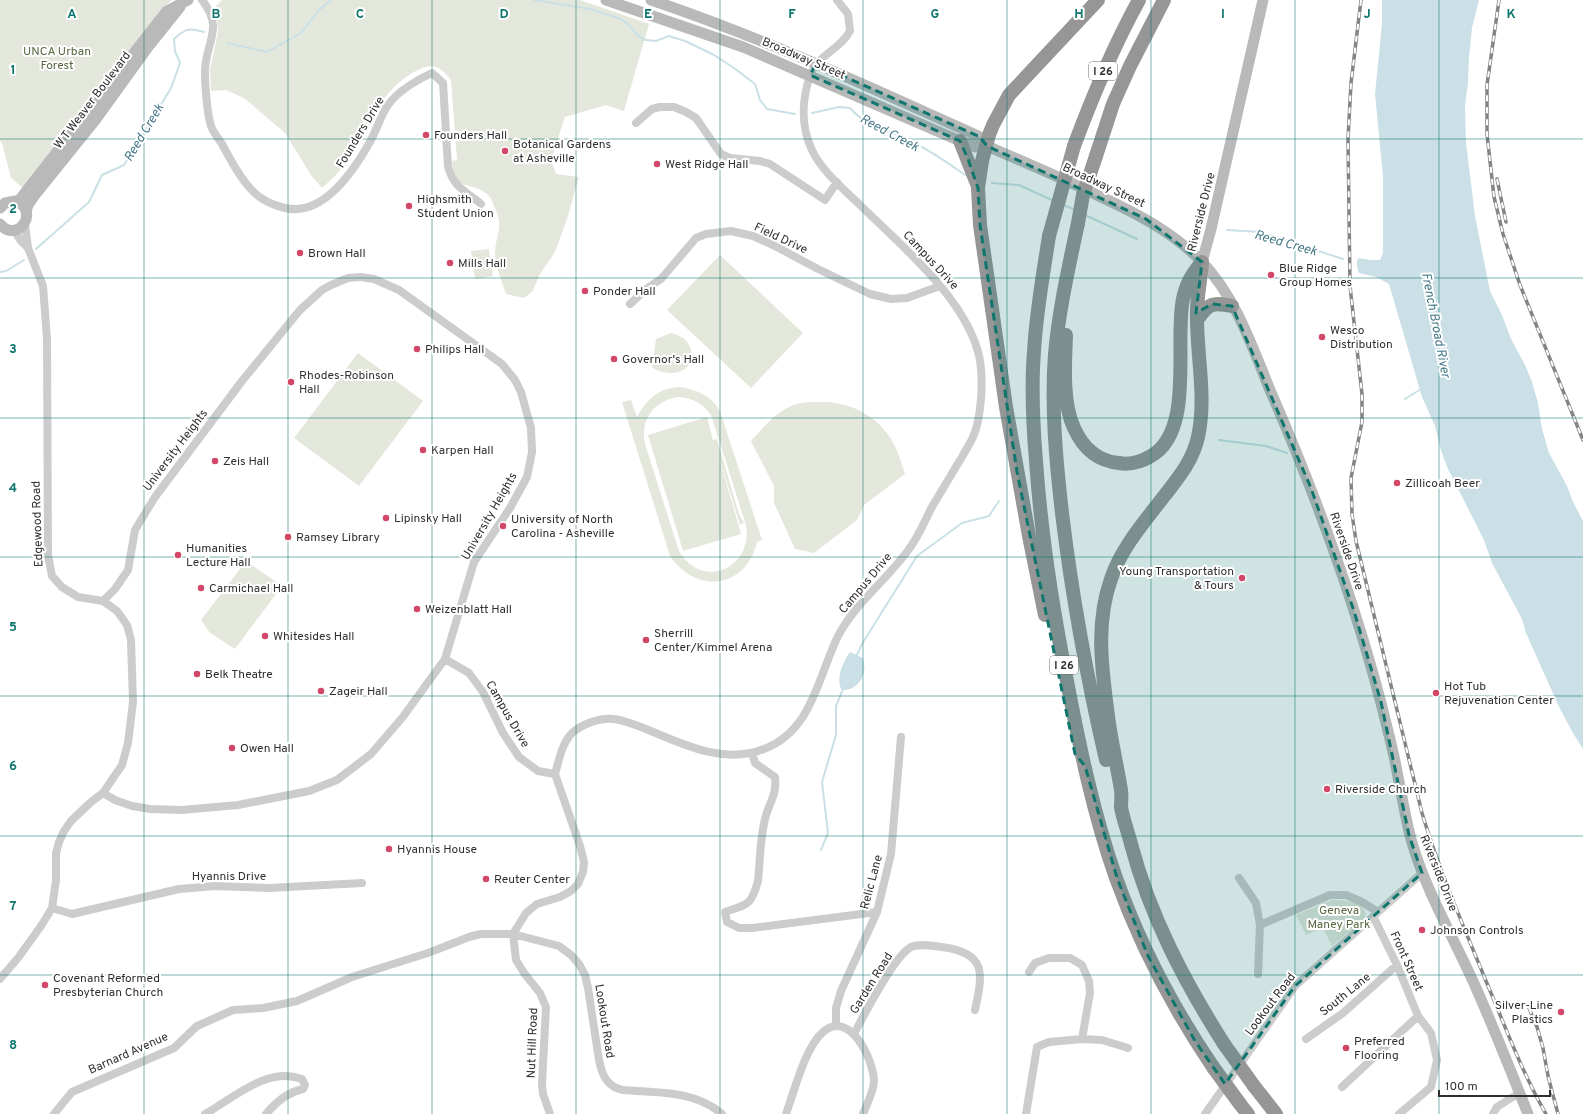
<svg xmlns="http://www.w3.org/2000/svg" width="1583" height="1114" viewBox="0 0 1583 1114" font-family="Overpass,sans-serif">
  <style>
    .green { fill: #e4e8dc; fill-rule: evenodd }
    .water { fill: #cae0e6 }
    .lines { fill: none; stroke-linecap: round; stroke-linejoin: round }
    .stream { stroke: #cae0e6; stroke-width: 2 }
    .minor { stroke: #ccc; stroke-width: 8 }
    .secondary { stroke: #b9b9b9; stroke-width: 11 }
    .motorway { stroke: #969696; stroke-width: 14 }
    .rail-casing { stroke: #848484; stroke-width: 3.5 }
    .rail { stroke: #fff; stroke-width: 2; stroke-dasharray: 6; stroke-linecap: butt }
    .motorway-bridge { stroke: #969696; stroke-width: 14 }
    .marked { fill: #0f766e; fill-opacity: 0.2; stroke: #0f766e; stroke-width: 3; stroke-dasharray: 8 5; stroke-linejoin: round }
    .grid { fill: none; stroke: #0f766e; stroke-width: 1; stroke-opacity: 0.55 }
    .poi-dot { fill: #d24667; stroke: #fff; stroke-width: 1.5 }
    .labels { text-anchor: middle; stroke-width: 4; stroke-linejoin: round; paint-order: stroke }
    .shield { fill: #fff; stroke: #6d6d6d; stroke-width: 1 }
    .shield-label { font-size: 11px; font-weight: bold; fill: #2f2f2f }
    .park-label { font-size: 12px; fill: #596641; stroke: #fff }
    .street-label { font-size: 12px; fill: #2f2f2f; stroke: #fff }
    .poi-label { font-size: 12px; fill: #2f2f2f; stroke: #fff; text-anchor: start }
    .water-label { font-size: 13px; font-style: italic; fill: #467988; stroke: #fff }
    .grid-label { font-size: 13px; text-anchor: middle; font-weight: bold; fill: #0f766e; stroke: #fff; stroke-width: 4; stroke-linejoin: round; paint-order: stroke }
  </style>
  <rect width="100%" height="100%" fill="#fff"/>
  <!-- green -->
  <path class="green" d="M0,0H172L159,12L24,189L11,178L2,143L0,141Z
    M222,0H580L649,24L624,111L606,105L565,117L551,160L556,174L579,177L567,219L555,252L540,274L532,292L524,298L506,294C502,281 495,266 495,252C496,234 504,227 495,208C493,205 492,200 490,197C473,178 453,195 452,161L457,160L451,80C438,63 430,63 412,73C378,94 368,128 347,160C341,171 331,180 322,188L311,175L285,133L244,98L226,90L211,91L210,69L218,32L216,6Z
    M489,249L493,276L475,279L471,251Z
    M720,255L803,333L751,388L667,310Z
    M671,333C686,337 689,342 693,356C692,359 690,365 687,367C679,376 660,374 652,367L656,339Z
    M358,353L423,401L359,486L294,438Z
    M681,387C698,390 711,396 720,411L762,540L757,542C746,589 696,595 670,556L622,402L631,400L637,417C648,398 658,388 681,387ZM678,397C693,398 702,403 711,415L746,525C753,570 701,590 679,551L645,444C640,419 654,401 678,397Z
    M826,402C852,403 878,417 891,439C898,450 901,462 905,474L864,505L857,520L814,553L795,549L774,503V486L751,441C762,429 774,414 789,407C800,401 815,402 826,402Z
    M707,417L713,440L717,439L739,514L744,523L740,525L717,450L741,534L683,551L648,435Z
    M246,561L282,586L235,649L210,633L201,620Z
    M1332,900C1344,900 1362,901 1366,914L1364,919L1332,946L1323,928L1306,935L1296,915Z"/>
  <!-- water -->
  <path class="water" d="M1382,0H1479L1472,28L1469,57L1468,82L1465,106L1466,143L1475,216L1490,291L1502,315L1511,339L1525,365L1532,382L1538,403L1542,429L1549,453L1567,486L1573,502L1583,521V749L1573,733L1560,709L1526,633L1522,619L1492,563L1484,540L1447,467L1440,447L1435,426L1422,397L1389,284L1376,277L1359,273C1357,267 1356,263 1358,258L1370,260H1380L1383,253V177L1375,94L1382,24Z
    M850,652L863,658C864,663 865,667 864,671C863,681 852,693 841,689C836,677 843,662 850,652Z"/>
  <g class="lines">
    <!-- stream -->
    <path class="stream" d="M534,0L590,9L621,19L630,26L638,36L646,40L656,41L669,36L685,41L714,55L734,68L755,84L760,100L767,109L795,114
      M227,43L267,52L301,33L318,11L331,0
      M812,113L839,107L850,108C865,126 889,130 909,140C929,150 947,162 965,175
      M992,183L1019,185L1054,201
      M1063,205L1076,210
      M1085,215L1137,239
      M1227,230L1261,232L1343,259
      M36,249L89,202L102,175L124,165L171,88L180,63L175,51L174,39C185,29 189,27 204,32
      M0,272L6,271L24,260
      M1405,399L1421,389
      M1219,440L1266,446L1287,453
      M856,657L862,644L917,556L962,523L989,516L999,501
      M821,850L828,833L822,782L836,735V706L843,689"/>
    <!-- minor -->
    <path class="minor" d="M202,0C225,29 205,42 205,72C205,84 207,114 211,126C213,132 218,138 222,144C230,159 238,175 249,187C258,198 272,205 285,208C324,217 355,169 371,140C377,129 381,115 388,105C398,91 417,80 432,73L443,83L448,167C454,188 466,191 481,204
      M636,123L652,109L660,107H674L686,112L696,118L721,154L730,158L760,161L770,164L825,200L837,182
      M14,230L21,241L28,248
      M630,304L646,289L661,279L696,238L706,234L731,231L753,236L775,246L818,269L870,294L891,299L907,298L940,286
      M445,659L469,673L483,692L503,733L519,757L538,771L555,774C559,760 562,743 572,733C582,724 601,717 614,719C624,720 636,725 646,729C683,744 723,765 764,749C812,731 818,677 838,636C856,602 887,580 909,549C919,536 925,520 933,505C943,489 952,473 962,457C965,451 970,444 973,437C978,426 980,411 981,399C982,386 982,373 980,360C968,299 900,245 858,203C841,187 820,169 811,148C801,125 802,99 810,76C817,55 840,50 850,31L848,14L837,0
      M752,753L755,763L775,777C777,796 769,802 765,819C760,839 760,861 758,881C751,906 748,904 725,912L727,922L739,928H752L877,912
      M103,793L115,800L132,806L150,809L182,810L238,805L309,791L337,780L371,754L402,718L445,659L474,562L510,508L527,477L532,452L531,428L521,392L515,380L502,364L399,290L374,279L360,277L348,278L331,285L322,290L300,310L242,381L155,497L135,530L128,570L115,589L103,601
      M1239,878L1256,903L1260,925L1258,974
      M52,908L72,914L179,889L215,886L269,888L362,883
      M1373,916L1397,965L1418,1016L1431,1033L1437,1060L1431,1087L1399,1114
      M1260,925L1330,895H1346L1362,902L1378,912
      M1029,972L1035,963L1049,958H1070L1082,965L1089,981L1090,993L1082,1039
      M0,979L18,958L41,926L52,908L56,880V853L59,842L64,831L71,821L91,802L103,793L122,765L128,743L133,702L131,640L127,625L117,611L103,601L78,597L62,587L52,576L48,555L47,339L43,286L28,248L25,224
      M836,1026V1008L841,991L877,912L891,854L901,737
      M854,1034C864,1015 894,956 911,947C920,943 933,946 942,947C987,953 983,973 975,1010
      M1306,1039L1343,1013L1397,965
      M1342,1087L1418,1016
      M54,1114L72,1092L174,1048L197,1026L233,1010L263,1008L297,1001L352,977L428,953L469,937L481,934H513L559,946L571,955L579,964L585,975L588,988L599,1060C602,1075 607,1087 623,1090C657,1093 695,1090 722,1114
      M205,1114C234,1098 267,1066 302,1079L305,1085L303,1089C287,1092 276,1102 266,1114
      M550,1114L543,1094L542,1084L546,1007L540,993L524,973L516,960L513,934L526,913L537,904L560,897L571,891L578,884L583,872L584,862L580,846L555,774
      M786,1114C794,1092 805,1048 822,1033C849,1007 874,1060 874,1082C873,1093 867,1104 863,1114
      M1026,1114L1037,1047L1049,1042L1082,1039L1102,1040L1128,1048
      M1205,1114L1295,986L1422,873
      M1493,1114L1497,1107L1519,1093"/>
    <!-- secondary -->
    <path class="secondary" d="M606,0L743,47L960,141L976,147L987,146
      M651,0C764,38 872,88 980,137L987,146C1024,162 1062,178 1099,196C1136,213 1173,232 1202,262C1235,296 1252,346 1270,390C1314,491 1353,596 1381,703C1387,728 1394,752 1398,777C1403,800 1406,823 1413,846C1427,892 1452,935 1472,979C1492,1023 1510,1069 1528,1114
      M18,202L159,21L167,11L188,0
      M0,208L5,203L15,201C41,209 18,245 0,224
      M26,212L28,205L34,196L96,119L148,47L180,7
      M1202,262L1211,229L1263,0"/>
    <!-- motorway -->
    <path class="motorway" d="M960,141L977,184
      M1074,146C1093,95 1113,47 1139,0
      M1096,156L1113,104L1130,66L1164,0
      M1078,223C1069,266 1059,309 1055,354C1051,406 1056,461 1062,513C1072,596 1087,678 1106,760
      M1049,236C1043,275 1036,313 1034,352C1031,388 1033,425 1036,461C1041,533 1052,605 1066,676C1079,744 1093,813 1116,878C1140,945 1173,1008 1213,1067
      M1202,262C1201,278 1197,296 1197,312C1196,353 1207,396 1198,437C1193,460 1179,477 1165,495C1145,521 1121,548 1111,579C1095,624 1102,670 1108,716C1111,741 1117,765 1121,790C1122,796 1121,802 1121,807C1123,819 1128,832 1131,844C1150,916 1184,981 1224,1044
      M1197,320C1209,303 1212,302 1232,306
      M1066,335C1065,362 1062,403 1074,428C1083,448 1097,461 1119,463C1130,465 1141,462 1151,456C1195,431 1174,342 1183,299C1186,284 1192,274 1202,262
      M1045,615L1029,536L1006,407L980,225L978,188L982,161L989,135L993,125L1009,95L1098,0
      M1254,1086L1276,1114
      M1240,1104L1248,1114"/>
    <!-- rail casing -->
    <g class="rail-casing">
      <path id="rail" d="M1361,0L1351,83L1348,139L1350,286L1362,394V422L1351,478L1352,514L1356,541L1422,813C1439,870 1463,925 1486,981C1505,1026 1522,1072 1546,1114
        M1499,0L1487,85V134L1494,197L1503,234L1520,285L1583,440
        M1497,179L1506,222
        M1529,1008L1537,1027L1543,1048L1548,1076L1558,1114"/>
    </g>
    <!-- rail -->
    <use href="#rail" class="rail"/>
    <!-- motorway-bridge -->
    <path class="motorway-bridge" d="M1078,223L1083,195L1096,156
      M1049,236L1074,146
      M1224,1044L1254,1086
      M1213,1067L1240,1104"/>
  </g>
  <!-- marked area -->
  <path class="marked" d="M816,64L980,137L987,146L1146,219L1202,262L1196,313L1212,304L1232,306L1311,488L1354,611L1381,702L1409,835L1422,873L1295,986L1225,1084L1195,1041L1148,956L1117,878L1085,766L1075,754L1017,472L980,225L978,188L968,159L960,141L810,75Z"/>
  <!-- grid -->
  <path class="grid" d="M144,0V1114M288,0V1114M432,0V1114M576,0V1114M720,0V1114M863,0V1114M1007,0V1114M1151,0V1114M1295,0V1114M1439,0V1114M0,139H1583M0,278H1583M0,418H1583M0,557H1583M0,696H1583M0,836H1583M0,975H1583"/>
  <!-- markers -->
  <g class="poi-dot">
    <circle cx="426" cy="135" r="4"/>
    <circle cx="505" cy="151" r="4"/>
    <circle cx="657" cy="164" r="4"/>
    <circle cx="409" cy="206" r="4"/>
    <circle cx="300" cy="253" r="4"/>
    <circle cx="450" cy="263" r="4"/>
    <circle cx="1271" cy="275" r="4"/>
    <circle cx="585" cy="291" r="4"/>
    <circle cx="1322" cy="337" r="4"/>
    <circle cx="417" cy="349" r="4"/>
    <circle cx="614" cy="359" r="4"/>
    <circle cx="291" cy="382" r="4"/>
    <circle cx="423" cy="450" r="4"/>
    <circle cx="215" cy="461" r="4"/>
    <circle cx="1397" cy="483" r="4"/>
    <circle cx="386" cy="518" r="4"/>
    <circle cx="503" cy="526" r="4"/>
    <circle cx="288" cy="537" r="4"/>
    <circle cx="178" cy="555" r="4"/>
    <circle cx="1242" cy="578" r="4"/>
    <circle cx="201" cy="588" r="4"/>
    <circle cx="417" cy="609" r="4"/>
    <circle cx="265" cy="636" r="4"/>
    <circle cx="646" cy="640" r="4"/>
    <circle cx="197" cy="674" r="4"/>
    <circle cx="321" cy="691" r="4"/>
    <circle cx="1436" cy="693" r="4"/>
    <circle cx="232" cy="748" r="4"/>
    <circle cx="1327" cy="789" r="4"/>
    <circle cx="389" cy="849" r="4"/>
    <circle cx="486" cy="879" r="4"/>
    <circle cx="1422" cy="930" r="4"/>
    <circle cx="45" cy="985" r="4"/>
    <circle cx="1561" cy="1012" r="4"/>
    <circle cx="1346" cy="1048" r="4"/>
  </g>
  <g class="labels">
    <!-- shield labels -->
    <g class="shield">
      <rect x="1089" y="62" width="28" height="18" rx="3"/>
      <rect x="1050" y="656" width="28" height="18" rx="3"/>
    </g>
    <g class="shield-label">
      <text x="1103" y="75">I 26</text>
      <text x="1064" y="669">I 26</text>
    </g>
    <!-- park labels -->
    <g class="park-label">
      <text x="57" y="55">UNCA Urban<tspan x="57" dy="14">Forest</tspan></text>
      <text x="1339" y="914">Geneva<tspan x="1339" dy="14">Maney Park</tspan></text>
    </g>
    <!-- street labels -->
    <g class="street-label">
      <text transform="translate(804 58) rotate(23)" y="4">Broadway Street</text>
      <text transform="translate(92 100) rotate(-53)" y="4">W T Weaver Boulevard</text>
      <text transform="translate(360 132) rotate(-59)" y="4">Founders Drive</text>
      <text transform="translate(1104 185) rotate(25)" y="4">Broadway Street</text>
      <text transform="translate(1201 212) rotate(-76)" y="4">Riverside Drive</text>
      <text transform="translate(781 238) rotate(25)" y="4">Field Drive</text>
      <text transform="translate(931 260) rotate(47)" y="4">Campus Drive</text>
      <text transform="translate(175 450) rotate(-53)" y="4">University Heights</text>
      <text transform="translate(489 516) rotate(-60)" y="4">University Heights</text>
      <text transform="translate(37 524) rotate(-92)" y="4">Edgewood Road</text>
      <text transform="translate(1347 551) rotate(71)" y="4">Riverside Drive</text>
      <text transform="translate(865 583) rotate(-50)" y="4">Campus Drive</text>
      <text transform="translate(508 714) rotate(60)" y="4">Campus Drive</text>
      <text transform="translate(1439 873) rotate(68)" y="4">Riverside Drive</text>
      <text x="229" y="880">Hyannis Drive</text>
      <text transform="translate(871 882) rotate(-75)" y="4">Relic Lane</text>
      <text transform="translate(1407 961) rotate(66)" y="4">Front Street</text>
      <text transform="translate(871 983) rotate(-58)" y="4">Garden Road</text>
      <text transform="translate(1345 994) rotate(-39)" y="4">South Lane</text>
      <text transform="translate(1270 1004) rotate(-53)" y="4">Lookout Road</text>
      <text transform="translate(605 1021) rotate(81)" y="4">Lookout Road</text>
      <text transform="translate(532 1043) rotate(-88)" y="4">Nut Hill Road</text>
      <text transform="translate(128 1053) rotate(-24)" y="4">Barnard Avenue</text>
    </g>
    <!-- poi labels -->
    <g class="poi-label">
      <text x="434" y="139">Founders Hall</text>
      <text x="513" y="148">Botanical Gardens<tspan x="513" dy="14">at Asheville</tspan></text>
      <text x="665" y="168">West Ridge Hall</text>
      <text x="417" y="203">Highsmith<tspan x="417" dy="14">Student Union</tspan></text>
      <text x="308" y="257">Brown Hall</text>
      <text x="458" y="267">Mills Hall</text>
      <text x="1279" y="272">Blue Ridge<tspan x="1279" dy="14">Group Homes</tspan></text>
      <text x="593" y="295">Ponder Hall</text>
      <text x="1330" y="334">Wesco<tspan x="1330" dy="14">Distribution</tspan></text>
      <text x="425" y="353">Philips Hall</text>
      <text x="622" y="363">Governor's Hall</text>
      <text x="299" y="379">Rhodes-Robinson<tspan x="299" dy="14">Hall</tspan></text>
      <text x="431" y="454">Karpen Hall</text>
      <text x="223" y="465">Zeis Hall</text>
      <text x="1405" y="487">Zillicoah Beer</text>
      <text x="394" y="522">Lipinsky Hall</text>
      <text x="511" y="523">University of North<tspan x="511" dy="14">Carolina - Asheville</tspan></text>
      <text x="296" y="541">Ramsey Library</text>
      <text x="186" y="552">Humanities<tspan x="186" dy="14">Lecture Hall</tspan></text>
      <text x="1234" y="575" text-anchor="end">Young Transportation<tspan x="1234" dy="14">&amp; Tours</tspan></text>
      <text x="209" y="592">Carmichael Hall</text>
      <text x="425" y="613">Weizenblatt Hall</text>
      <text x="654" y="637">Sherrill<tspan x="654" dy="14">Center/Kimmel Arena</tspan></text>
      <text x="273" y="640">Whitesides Hall</text>
      <text x="205" y="678">Belk Theatre</text>
      <text x="1444" y="690">Hot Tub<tspan x="1444" dy="14">Rejuvenation Center</tspan></text>
      <text x="329" y="695">Zageir Hall</text>
      <text x="240" y="752">Owen Hall</text>
      <text x="1335" y="793">Riverside Church</text>
      <text x="397" y="853">Hyannis House</text>
      <text x="494" y="883">Reuter Center</text>
      <text x="1430" y="934">Johnson Controls</text>
      <text x="53" y="982">Covenant Reformed<tspan x="53" dy="14">Presbyterian Church</tspan></text>
      <text x="1553" y="1009" text-anchor="end">Silver-Line<tspan x="1553" dy="14">Plastics</tspan></text>
      <text x="1354" y="1045">Preferred<tspan x="1354" dy="14">Flooring</tspan></text>
    </g>
    <!-- water labels -->
    <g class="water-label">
      <text transform="translate(143 132) rotate(-59)" y="5">Reed Creek</text>
      <text transform="translate(890 132) rotate(28)" y="5">Reed Creek</text>
      <text transform="translate(1286 242) rotate(16)" y="5">Reed Creek</text>
      <text transform="translate(1437 325) rotate(79)" y="5">French Broad River</text>
    </g>
  </g>
  <g class="grid-label">
    <text x="72" y="18">A</text>
    <text x="216" y="18">B</text>
    <text x="360" y="18">C</text>
    <text x="504" y="18">D</text>
    <text x="648" y="18">E</text>
    <text x="792" y="18">F</text>
    <text x="935" y="18">G</text>
    <text x="1079" y="18">H</text>
    <text x="1223" y="18">I</text>
    <text x="1367" y="18">J</text>
    <text x="1511" y="18">K</text>
    <text x="13" y="74">1</text>
    <text x="13" y="213">2</text>
    <text x="13" y="353">3</text>
    <text x="13" y="492">4</text>
    <text x="13" y="631">5</text>
    <text x="13" y="770">6</text>
    <text x="13" y="910">7</text>
    <text x="13" y="1049">8</text>
  </g>
  <!-- scale -->
  <path d="M1439 1090v6h111v-6" fill="none" stroke="#2f2f2f" stroke-width="2"/>
  <text x="1445" y="1090" font-size="12" fill="#2f2f2f" stroke="#ffffff" stroke-width="3" paint-order="stroke">100 m</text>
</svg>
